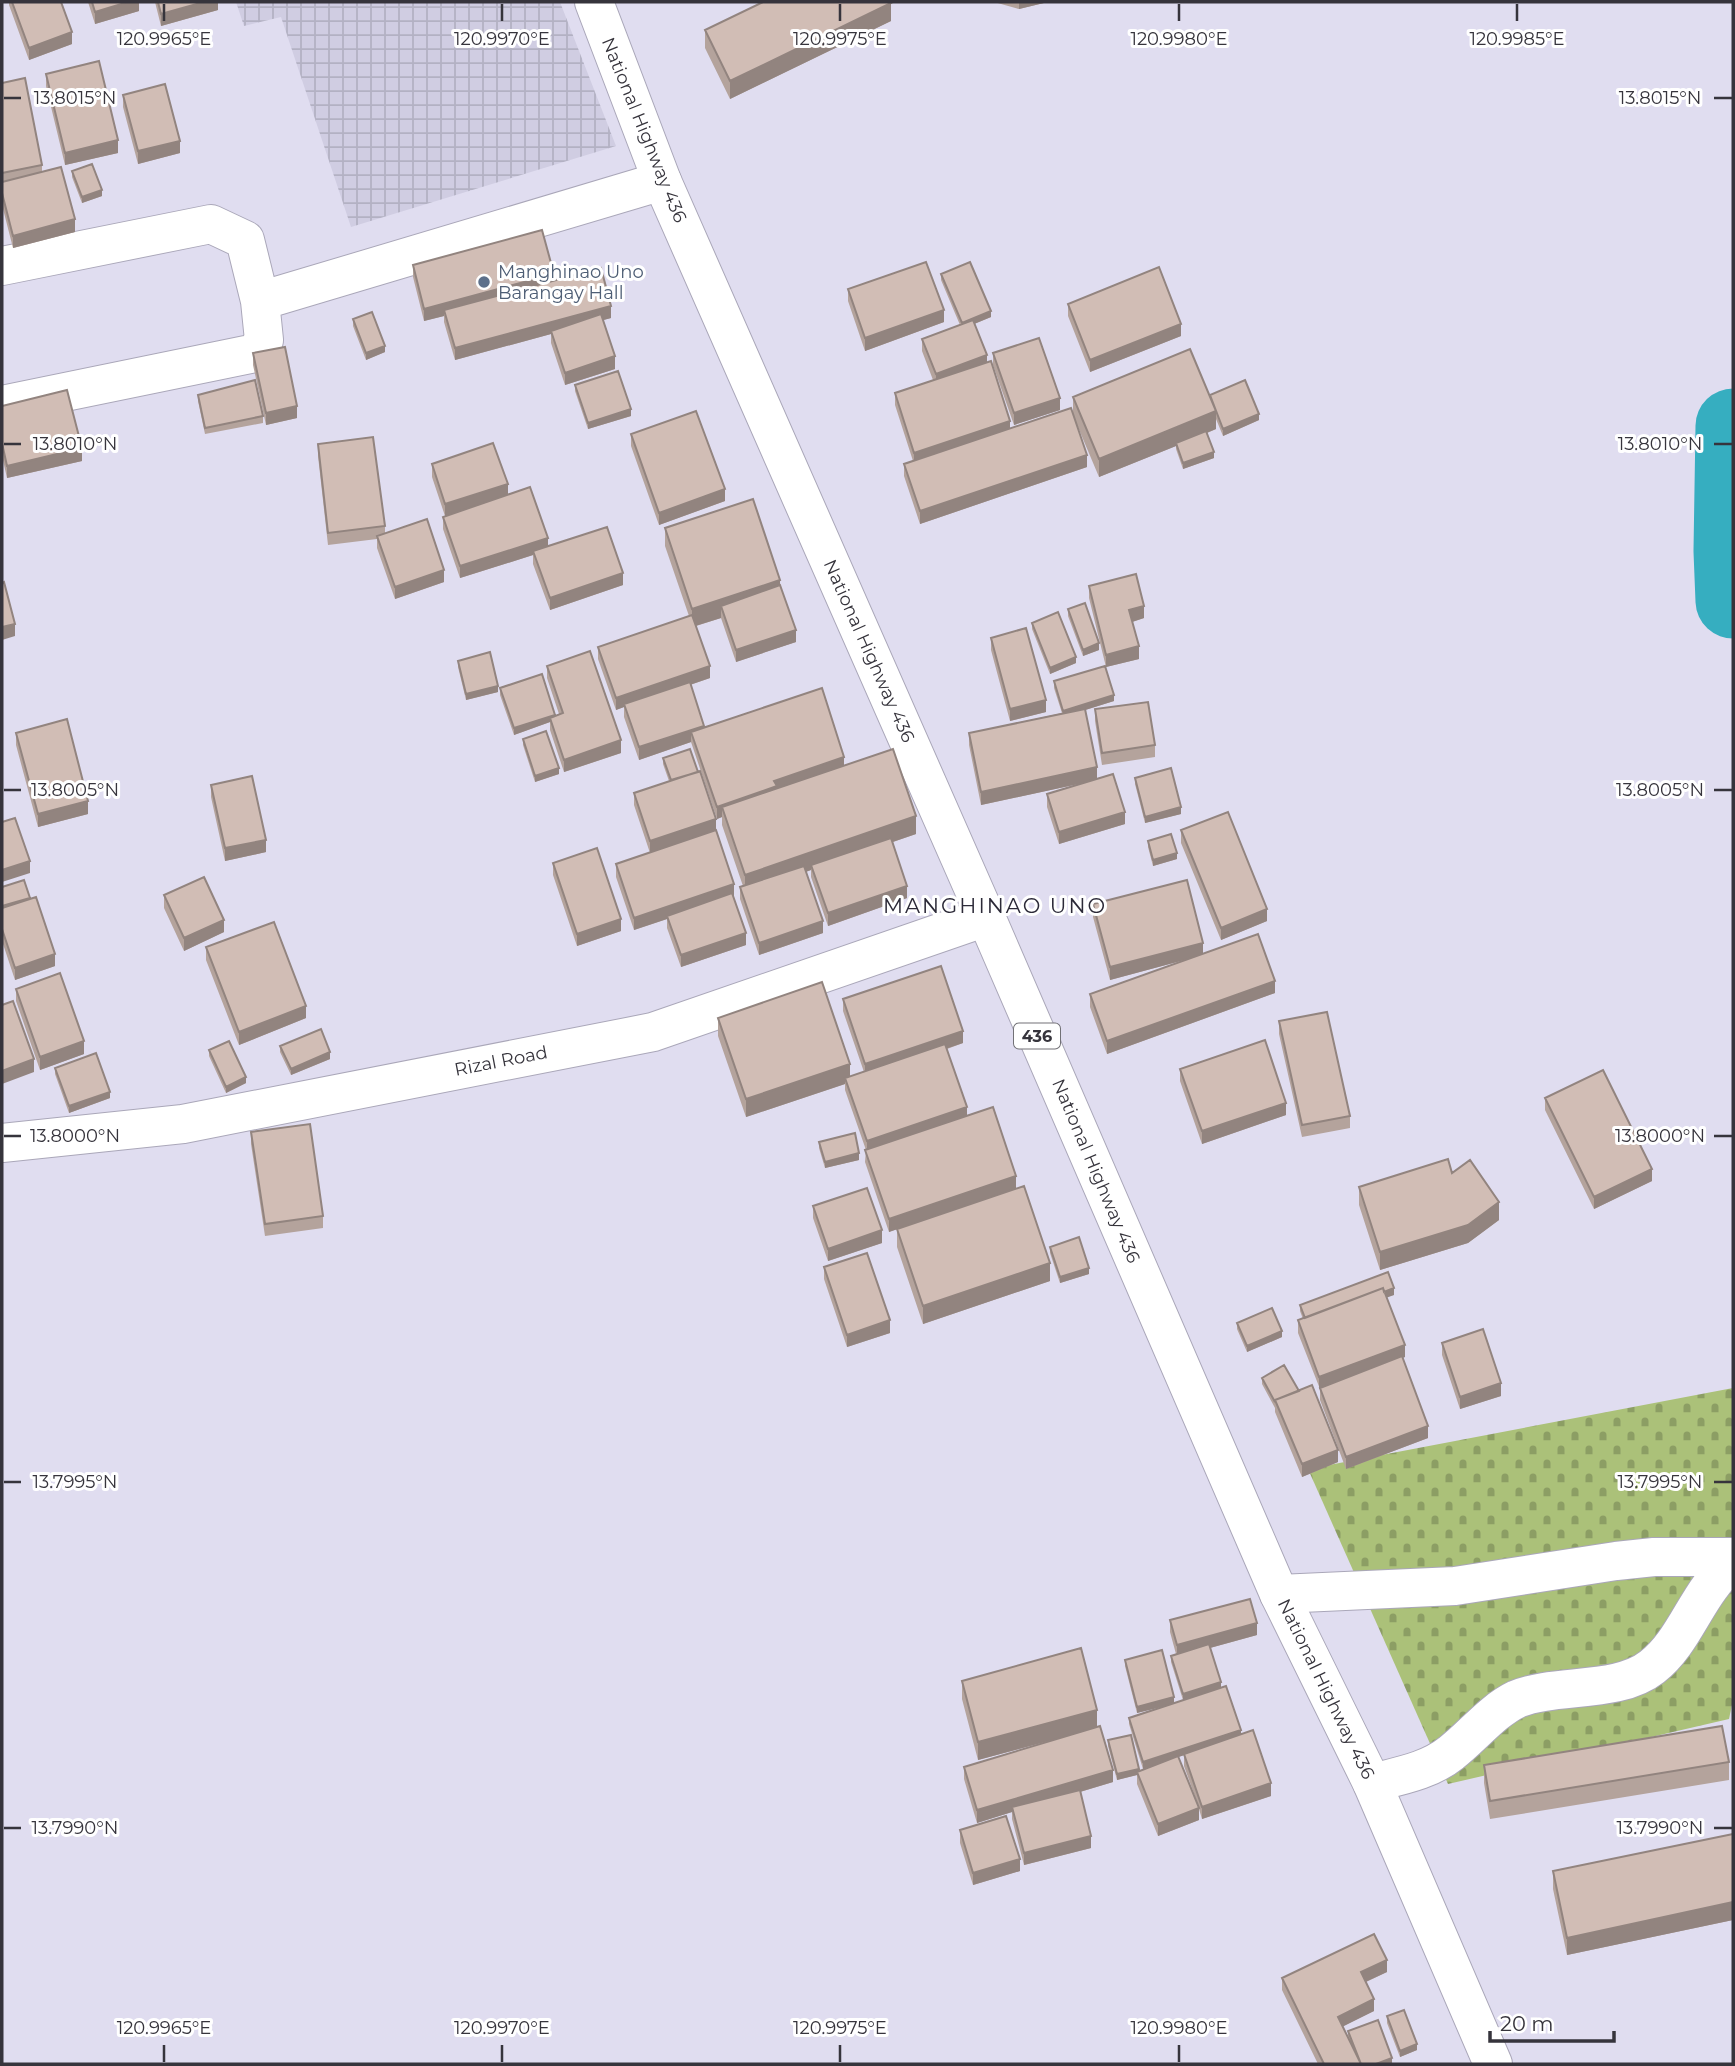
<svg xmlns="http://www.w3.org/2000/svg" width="1735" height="2066" viewBox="0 0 1735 2066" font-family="Montserrat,sans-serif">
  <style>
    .industrial { fill: url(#industrial-grid) }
    .cemetery { fill: url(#cemetery-stones) }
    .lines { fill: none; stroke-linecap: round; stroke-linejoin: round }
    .river { stroke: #36aec0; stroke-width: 75 }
    .minor-casing { stroke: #aaa7b9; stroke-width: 40 }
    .major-casing { stroke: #aaa7b9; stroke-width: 40 }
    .minor { stroke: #fff; stroke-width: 38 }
    .major { stroke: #fff; stroke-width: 38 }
    .wall { fill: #b4a39c; fill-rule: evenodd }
    .shaded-wall { fill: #92847f }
    .building { fill: #d1bdb5; stroke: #92847f; stroke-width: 2 }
    .ticks { fill: none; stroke: #36343c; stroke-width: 2.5 }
    .service-dot { fill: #5c6f8a; stroke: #fff; stroke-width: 2.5 }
    .labels { text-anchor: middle; stroke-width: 6; stroke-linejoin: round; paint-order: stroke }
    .shield { fill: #fff; stroke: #727176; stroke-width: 2 }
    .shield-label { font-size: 16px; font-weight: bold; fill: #36343c }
    .street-label { font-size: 18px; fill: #36343c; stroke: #fff }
    .service-label { font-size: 18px; fill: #4e5e75; stroke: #fff; text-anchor: start }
    .quarter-label { font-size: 21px; letter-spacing: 2px; fill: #2c2a38; stroke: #fff }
    .ticks-label { font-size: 18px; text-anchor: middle; fill: #36343c; stroke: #fff; stroke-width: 6; stroke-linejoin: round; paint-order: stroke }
  </style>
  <defs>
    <pattern id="industrial-grid" width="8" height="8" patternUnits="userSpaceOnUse" patternTransform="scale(1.75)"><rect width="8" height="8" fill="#d0cde2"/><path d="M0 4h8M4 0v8" fill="none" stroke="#b3b1c3"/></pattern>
    <pattern id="cemetery-stones" width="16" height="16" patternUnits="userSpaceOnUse" patternTransform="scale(1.75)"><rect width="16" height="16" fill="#abc179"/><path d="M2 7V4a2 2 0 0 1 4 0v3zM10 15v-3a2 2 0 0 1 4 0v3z" fill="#8c9e64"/></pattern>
  </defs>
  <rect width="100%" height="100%" fill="#e0ddf0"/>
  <!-- industrial -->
  <path class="industrial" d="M236,2H560L616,146L351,227L281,17L244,26Z"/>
  <!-- cemetery -->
  <path class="cemetery" d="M1733,1388V1700L1729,1719L1448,1784L1308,1469Z"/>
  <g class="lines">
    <!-- river -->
    <path class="river" d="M1733,426L1731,551L1733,601"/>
    <!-- minor casing -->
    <g class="minor-casing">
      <path id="minor" d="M2,266L211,224L245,240L260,301L264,340L255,353L2,405
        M260,301L662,181
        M2,1143L183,1124L653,1032L986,917
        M1279,1594L1455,1586L1616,1561L1654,1557H1733
        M1372,1783C1399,1776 1429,1771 1451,1753C1473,1736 1492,1711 1517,1699C1556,1683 1618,1694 1652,1667C1687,1640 1697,1590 1733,1563"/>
    </g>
    <!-- major casing -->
    <g class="major-casing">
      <path id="major" d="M594,2L662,181L986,917L1279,1594L1372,1783L1493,2064"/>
    </g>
    <!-- minor -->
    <use href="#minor" class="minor"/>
    <!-- major -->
    <use href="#major" class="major"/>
  </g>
  <!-- wall -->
  <path class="wall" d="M9,2H61L72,44L29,60L9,5Z
    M88,2H139V11L95,24Z
    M155,2H218V10L161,26Z
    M994,2H1048L1019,9Z
    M891,21L730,99L705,48V30Z
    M46,74L118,153L65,165L46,86Z
    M2,83L42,165V172L75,232L13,248L2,205Z
    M123,95L180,153L138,164L123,107Z
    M72,171L102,196L82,203L72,177Z
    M413,265L554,280L611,318L603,320L615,369L565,385L551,343V334L455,360L444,322V316L424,321L413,277Z
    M941,274L991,317L974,324L987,363L1010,428L1073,414V397L1210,395L1259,420L1223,436L1216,419V429L1207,433L1214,458L1183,469L1176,449V446L1099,477L1075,420L1087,467L920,524L904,476V464L913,461L895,405V393L933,380L922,351V339L960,325L941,280Z
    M848,289L944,322L865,351L848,301Z
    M1068,304L1181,336L1090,372L1068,316Z
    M353,319L385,352L366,360L353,326Z
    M253,353L297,418L266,425L253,365Z
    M993,353L1060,410L1014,425L993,365Z
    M575,385L631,416L588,429L575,391Z
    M198,395L263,416V423L205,434L198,401Z
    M2,406L82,461L7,478L2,456Z
    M631,434L725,501L659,525L631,446Z
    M318,444L385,526V533L444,582L395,599L377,548V539L328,545L318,456Z
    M432,464L508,495L548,547L623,585L550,610L533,564V555L460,578L443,529V517L445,516L432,477Z
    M665,528L780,585L796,642L736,662L721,618L696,626L710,678L690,685L704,728L844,766L916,834L893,842L907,898L828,926L811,877V870L806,872L823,933L759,955L740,899V887L743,886L722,825V817L717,819L691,742L639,760L624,717V707L616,710L598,659V647L689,616L665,546Z
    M1089,586L1144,618L1132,622L1139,659L1106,667L1089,598Z
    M1068,609L1099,650L1083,656L1068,616Z
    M1032,623L1076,663L1050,674L1032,629Z
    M991,638L1046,712L1010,721L991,650Z
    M458,661L498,692L466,700L458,667Z
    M547,666L621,753L564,772L550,730V722L514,735L500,695V688L555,716L559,714L547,678Z
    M1054,681L1114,701L1085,710L1097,779L1125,824L1059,844L1047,807V794L1092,781L981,805L969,745V733L1062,713L1054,688Z
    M1095,709L1155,745V757L1102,765L1095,721Z
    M16,733L88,814L38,827L16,745Z
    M523,739L559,774L535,782L523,745Z
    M663,758L716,830L734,896H733L746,945L681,967L667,928V919L634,930L616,877V864L650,853L634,805V793L669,781L663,764Z
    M1135,778L1181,814L1145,823L1135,784Z
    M211,785L266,852L225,861L211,797Z
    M1181,830L1267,921L1221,940L1181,843Z
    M1148,841L1177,859L1153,866L1148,847Z
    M553,863L621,931L577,946L553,875Z
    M2,887L30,899L55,966L15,980L2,941Z
    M164,895L224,932L184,951L164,908Z
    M1093,904L1203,954L1275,993L1107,1054L1090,1007V994L1188,959L1110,980L1093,917Z
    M206,947L306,1018L239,1045L206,960Z
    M16,989L84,1054L40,1070L16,1001Z
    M843,999L963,1043L947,1049L967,1116L1016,1188L1050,1281L923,1324L897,1247V1229L889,1232L865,1162L866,1150L845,1090V1084L746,1117L718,1036V1018L850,1077L864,1072L843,1011Z
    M1279,1021L1350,1116V1128L1302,1137L1279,1034Z
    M280,1046L330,1059L291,1075L280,1052Z
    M209,1050L246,1083L226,1093L209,1056Z
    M55,1068L110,1098L69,1113L55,1074Z
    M1180,1069L1286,1115L1202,1144L1180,1081Z
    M1545,1098L1652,1181L1594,1209L1545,1110Z
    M251,1132L323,1216V1228L265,1236L251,1144Z
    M819,1142L859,1160L825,1168L819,1148Z
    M1452,1173L1499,1220L1468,1243L1380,1270L1359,1205V1187Z
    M813,1206L882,1243L828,1261L813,1218Z
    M1050,1247L1089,1274L1060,1283L1050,1253Z
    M824,1267L890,1333L847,1347L824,1279Z
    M1394,1295L1386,1297L1405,1357L1402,1358L1428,1438L1346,1469L1320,1400V1389L1298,1333V1320L1303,1319L1300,1311V1305Z
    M1237,1323L1282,1337L1247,1352L1237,1329Z
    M1442,1343L1501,1396L1460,1409L1442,1355Z
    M1262,1378L1299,1391L1338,1462L1302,1477L1275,1412V1408L1262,1384Z
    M1170,1620L1257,1635L1210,1648L1221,1688L1241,1734L1271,1796L1202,1819L1199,1809V1820L1158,1836L1137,1784V1775L1117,1780L1108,1746V1740L1139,1771L1143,1769L1129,1724V1718L1170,1704L1137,1713L1125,1666V1660L1174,1703L1183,1700L1171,1662V1656L1176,1654L1170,1632ZM1184,1755V1766L1197,1802L1178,1757Z
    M962,1681L1097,1727L1113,1782L1080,1792L1091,1848L1024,1865L1012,1819V1812L977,1823L964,1779V1767L1053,1740L978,1760L962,1699Z
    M1729,1762V1780L1490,1819L1484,1783V1765Z
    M960,1830L1020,1871L973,1885L960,1843Z
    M1733,1834V1920L1567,1955L1553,1889V1871Z
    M1387,1972L1366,1982L1374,2011L1343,2026L1348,2037V2031L1392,2064H1318L1282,1990V1978Z
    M1387,2016L1417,2050L1400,2057L1387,2023Z"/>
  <!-- shaded-wall -->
  <path class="shaded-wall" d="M128,2H139V11L95,24V12Z
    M204,2H218V10L161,26V14Z
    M1019,2H1048L1019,9Z
    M891,3V21L730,99V81Z
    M72,32V44L29,60V48Z
    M118,140V153L65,165V153Z
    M180,141V153L138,164V151Z
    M102,190V196L82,203V197Z
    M75,219V232L13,248V236Z
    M554,274V286L444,310V316L424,321V309Z
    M611,306V318L552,334L551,331V334L455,360V348Z
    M944,310V322L865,351V338Z
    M991,311V317L962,329V323Z
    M1181,324V336L1090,372V360Z
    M385,346V352L366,360V353Z
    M987,355V367L936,387V374Z
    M615,356V369L565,385V373Z
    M1060,398V410L1014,425V413Z
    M297,406V418L266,425V413Z
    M631,409V416L588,429V423Z
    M1216,411V429L1177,445L1176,443V446L1099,477V459Z
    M1259,414V420L1223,436V429Z
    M1010,421V433L914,465V453Z
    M82,448V461L7,478V466Z
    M1214,452V458L1183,469V463Z
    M1087,455V467L920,524V511Z
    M508,484V496L445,517V504Z
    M725,489V501L659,525V513Z
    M548,538V551H533V555L460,578V566Z
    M444,570V582L395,599V587Z
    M623,573V585L550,610V598Z
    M780,580V598L721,606V618L692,627V609Z
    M1144,606V618L1129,623V610Z
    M15,624V636L2,640V627Z
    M796,630V642L736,662V650Z
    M1099,643V650L1083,656V650Z
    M1139,646V659L1106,667V655Z
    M1076,657V663L1050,674V668Z
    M710,666V678L625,707L624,704V707L616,710V698Z
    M498,686V692L466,700V694Z
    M1114,695V701L1063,717V711Z
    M1046,700V712L1010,721V709Z
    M555,715V721L550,718V722L514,735V728Z
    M704,726V738L691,732V742L639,760V747Z
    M621,740V753L564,772V760Z
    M844,757V769L722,807V817L717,819V807L774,781Z
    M1097,767V780L981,805V792Z
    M559,768V774L535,782V776Z
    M88,801V814L38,827V814Z
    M1181,807V814L1145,823V817Z
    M1125,812V824L1059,844V832Z
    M916,816V834L813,869L811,865V870L745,892V875Z
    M716,819V831L650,853V841Z
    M266,840V852L225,861V848Z
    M1177,853V859L1153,866V860Z
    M30,861V873L2,882V870Z
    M734,884V896L668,918L667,916V919L634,930V918Z
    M907,886V898L828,926V913Z
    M1267,909V921L1221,940V928Z
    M621,919V931L577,946V934Z
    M224,920V932L184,951V938Z
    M823,921V933L759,955V943Z
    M746,933V945L681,967V955Z
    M1203,943V955L1110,980V967Z
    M55,954V966L15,980V968Z
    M1275,981V993L1107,1054V1041Z
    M306,1006V1018L239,1045V1032Z
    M963,1031V1043L865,1076V1064Z
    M84,1041V1054L40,1070V1057Z
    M330,1052V1059L291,1075V1069Z
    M34,1059V1072L2,1084V1071Z
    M850,1064V1082L845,1078V1084L746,1117V1099Z
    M246,1077V1083L226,1093V1087Z
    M110,1092V1098L69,1113V1106Z
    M1286,1103V1115L1202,1144V1131Z
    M967,1107V1119L867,1153V1141Z
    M859,1153V1160L825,1168V1162Z
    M1652,1169V1181L1594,1209V1197Z
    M1016,1176V1189L889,1232V1219Z
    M1499,1202V1220L1468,1243L1380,1270V1252Z
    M882,1230V1243L828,1261V1249Z
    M1050,1263V1281L923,1324V1306Z
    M1089,1268V1274L1060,1283V1277Z
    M1394,1288V1295L1306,1327V1321Z
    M890,1320V1333L847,1347V1335Z
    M1282,1331V1337L1247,1352V1346Z
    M1405,1345V1357L1319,1389V1377Z
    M1501,1383V1396L1460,1409V1397Z
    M1428,1426V1438L1346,1469V1457Z
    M1338,1450V1462L1302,1477V1464Z
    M1257,1623V1635L1177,1657V1645Z
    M1221,1682V1688L1183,1700V1694Z
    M1174,1697V1704L1137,1713V1707Z
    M1097,1710V1728L978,1760V1742Z
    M1241,1730V1736L1143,1769V1762Z
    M1139,1769V1775L1137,1772V1775L1117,1780V1774Z
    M1113,1770V1782L1013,1812L1012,1807V1812L977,1823V1810Z
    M1271,1783V1796L1202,1819V1807Z
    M1199,1808V1820L1158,1836V1824Z
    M1091,1836V1848L1024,1865V1853Z
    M1020,1859V1871L973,1885V1873Z
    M1733,1902V1920L1567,1955V1938Z
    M1387,1960V1972L1361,1984V1972Z
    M1374,1999V2011L1338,2029V2017Z
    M1417,2044V2050L1400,2057V2051Z
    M1392,2058V2064H1376Z"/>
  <!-- building -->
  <path class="building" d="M12,2H61L72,32L29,48Z
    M92,2H128L95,12Z
    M158,2H204L161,14Z
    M763,2H890L891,3L730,81L705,30Z
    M99,61L118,140L65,153L46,74Z
    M25,78L42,165L2,173V83Z
    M165,84L180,141L138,151L123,95Z
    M92,164L102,190L82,197L72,171Z
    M61,167L75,219L13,236L2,193V182Z
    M542,230L554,274L424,309L413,265Z
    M926,262L944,310L865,338L848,289Z
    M970,262L991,311L962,323L941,274Z
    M1159,267L1181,324L1090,360L1068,304Z
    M601,268L611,306L455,348L444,310Z
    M372,312L385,346L366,353L353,319Z
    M601,314L615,356L565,373L551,331Z
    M973,320L987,355L936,374L922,339Z
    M1039,338L1060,398L1014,413L993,353Z
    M285,347L297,406L266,413L253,353Z
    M1190,349L1216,411L1099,459L1073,397Z
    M991,361L1010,421L914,453L895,393Z
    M618,371L631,409L588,423L575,385Z
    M255,380L263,416L205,428L198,395Z
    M1245,380L1259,414L1223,429L1210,395Z
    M67,390L82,448L7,466L2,443V406Z
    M1071,408L1087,455L920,511L904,464Z
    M696,411L725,489L659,513L631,434Z
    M1206,431L1214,452L1183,463L1176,443Z
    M373,437L385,526L328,533L318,444Z
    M493,443L508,484L445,504L432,464Z
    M530,487L548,538L460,566L443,517Z
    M753,499L780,580L692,609L665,528Z
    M427,519L444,570L395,587L377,536Z
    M607,527L623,573L550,598L533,551Z
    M1136,574L1144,606L1129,610L1139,646L1106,655L1089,586Z
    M4,582L15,624L2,627V583Z
    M780,585L796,630L736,650L721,606Z
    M1085,603L1099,643L1083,650L1068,609Z
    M1058,612L1076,657L1050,668L1032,623Z
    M692,615L710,666L616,698L598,647Z
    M1026,628L1046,700L1010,709L991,638Z
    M590,651L621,740L564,760L550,718L563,713L547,666Z
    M490,652L498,686L466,694L458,661Z
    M1105,666L1114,695L1063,711L1054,681Z
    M542,674L555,715L514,728L500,688Z
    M690,682L704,726L639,747L624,704Z
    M822,688L844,757L774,781L777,786L717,807L691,732Z
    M1148,702L1155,745L1102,753L1095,709Z
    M1085,709L1097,767L981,792L969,733Z
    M67,719L88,801L38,814L16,733Z
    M546,731L559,768L535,776L523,739Z
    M690,749L698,772L671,780L663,758Z
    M893,749L916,816L745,875L722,807Z
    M1171,768L1181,807L1145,817L1135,778Z
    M700,771L716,819L650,841L634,793Z
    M1113,774L1125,812L1059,832L1047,794Z
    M252,776L266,840L225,848L211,785Z
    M1228,812L1267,909L1221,928L1181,830Z
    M15,818L30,861L2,870V822Z
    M716,830L734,884L634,918L616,864Z
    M1171,834L1177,853L1153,860L1148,841Z
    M891,838L907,886L828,913L811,865Z
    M597,848L621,919L577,934L553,863Z
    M804,866L823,921L759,943L740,887Z
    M204,877L224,920L184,938L164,895Z
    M24,880L30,898L2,906V887Z
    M1187,880L1203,943L1110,967L1093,904Z
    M732,893L746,933L681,955L667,916Z
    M36,897L55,954L15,968L2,929V908Z
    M274,922L306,1006L239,1032L206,947Z
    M1258,934L1275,981L1107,1041L1090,994Z
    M941,966L963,1031L865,1064L843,999Z
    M60,973L84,1041L40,1057L16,989Z
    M822,982L850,1064L746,1099L718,1018Z
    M13,1001L34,1059L2,1071V1005Z
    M1327,1012L1350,1116L1302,1125L1279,1021Z
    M321,1029L330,1052L291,1069L280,1046Z
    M1265,1040L1286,1103L1202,1131L1180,1069Z
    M229,1041L246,1077L226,1087L209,1050Z
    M945,1044L967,1107L867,1141L845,1078Z
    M96,1053L110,1092L69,1106L55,1068Z
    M1603,1070L1652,1169L1594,1197L1545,1098Z
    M993,1107L1016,1176L889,1219L865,1150Z
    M310,1124L323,1216L265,1224L251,1132Z
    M855,1133L859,1153L825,1162L819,1142Z
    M1448,1159L1452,1173L1470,1160L1499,1202L1468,1225L1380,1252L1359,1187Z
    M1024,1186L1050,1263L923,1306L897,1229Z
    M867,1188L882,1230L828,1249L813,1206Z
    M1079,1237L1089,1268L1060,1277L1050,1247Z
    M867,1253L890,1320L847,1335L824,1267Z
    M1388,1272L1394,1288L1384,1292L1383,1288L1305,1318L1300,1305Z
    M1383,1288L1405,1345L1319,1377L1298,1320Z
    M1272,1308L1282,1331L1247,1346L1237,1323Z
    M1483,1329L1501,1383L1460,1397L1442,1343Z
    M1402,1356L1428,1426L1346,1457L1320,1388Z
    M1284,1365L1299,1391L1275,1400V1402L1262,1378Z
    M1312,1385L1338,1450L1302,1464L1275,1400Z
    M1250,1599L1257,1623L1177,1645L1170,1620Z
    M1209,1644L1221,1682L1183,1694L1171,1656Z
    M1081,1648L1097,1710L978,1742L962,1681Z
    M1162,1650L1174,1697L1137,1707L1125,1660Z
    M1226,1686L1241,1730L1143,1762L1129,1718Z
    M1100,1726L1113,1770L977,1810L964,1767Z
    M1722,1726L1729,1762L1490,1801L1484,1765Z
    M1253,1730L1271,1783L1202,1807L1184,1754Z
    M1131,1735L1139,1769L1117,1774L1108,1740Z
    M1178,1756L1199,1808L1158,1824L1137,1772Z
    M1080,1790L1091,1836L1024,1853L1012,1807Z
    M1006,1816L1020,1859L973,1873L960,1830Z
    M1733,1834V1902L1567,1938L1553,1871Z
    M1374,1934L1387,1960L1361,1972L1374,1999L1338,2017L1361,2064H1324L1282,1978Z
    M1404,2010L1417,2044L1400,2051L1387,2016Z
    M1378,2020L1392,2058L1376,2064H1361L1348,2031Z"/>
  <!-- ticks -->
  <path class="ticks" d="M164,4V21M502,4V21M840,4V21M1179,4V21M1517,4V21M4,98H21M1714,98H1732M4,444H21M1714,444H1732M4,790H21M1714,790H1732M4,1136H21M1714,1136H1732M4,1482H21M1714,1482H1732M4,1828H21M1714,1828H1732M164,2045V2062M502,2045V2062M840,2045V2062M1179,2045V2062"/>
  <!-- markers -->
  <circle class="service-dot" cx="484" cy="282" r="7"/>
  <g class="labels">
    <!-- shield labels -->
    <rect class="shield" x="1014" y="1023.5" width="46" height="25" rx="5"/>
    <g class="shield-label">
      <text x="1037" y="1042">436</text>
    </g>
    <!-- street labels -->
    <g class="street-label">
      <text transform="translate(644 130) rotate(68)" y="6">National Highway 436</text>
      <text transform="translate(869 651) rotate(66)" y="6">National Highway 436</text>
      <text transform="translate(501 1061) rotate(-11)" y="6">Rizal Road</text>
      <text transform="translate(1096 1171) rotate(67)" y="6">National Highway 436</text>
      <text transform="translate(1326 1689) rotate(64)" y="6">National Highway 436</text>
    </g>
    <!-- service labels -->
    <g class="service-label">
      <text x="498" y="278">Manghinao Uno<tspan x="498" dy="21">Barangay Hall</tspan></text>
    </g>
    <!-- quarter labels -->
    <g class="quarter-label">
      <text x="995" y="913">MANGHINAO UNO</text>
    </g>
  </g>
  <g class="ticks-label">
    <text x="164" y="45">120.9965°E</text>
    <text x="502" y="45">120.9970°E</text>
    <text x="840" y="45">120.9975°E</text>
    <text x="1179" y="45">120.9980°E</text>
    <text x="1517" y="45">120.9985°E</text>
    <text x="75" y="104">13.8015°N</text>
    <text x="1660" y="104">13.8015°N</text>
    <text x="75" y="450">13.8010°N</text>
    <text x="1660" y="450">13.8010°N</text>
    <text x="75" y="796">13.8005°N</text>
    <text x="1660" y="796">13.8005°N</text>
    <text x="75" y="1142">13.8000°N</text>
    <text x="1660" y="1142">13.8000°N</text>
    <text x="75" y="1488">13.7995°N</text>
    <text x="1660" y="1488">13.7995°N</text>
    <text x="75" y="1834">13.7990°N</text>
    <text x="1660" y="1834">13.7990°N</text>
    <text x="164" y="2034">120.9965°E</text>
    <text x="502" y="2034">120.9970°E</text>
    <text x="840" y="2034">120.9975°E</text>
    <text x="1179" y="2034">120.9980°E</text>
  </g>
  <!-- border -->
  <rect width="1735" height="2066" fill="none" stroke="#36343c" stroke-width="7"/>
  <!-- scale -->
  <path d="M1490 2031v10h124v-10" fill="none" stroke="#36343c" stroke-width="3.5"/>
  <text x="1500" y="2031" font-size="21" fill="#36343c" stroke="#ffffff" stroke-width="5" paint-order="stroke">20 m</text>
</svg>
